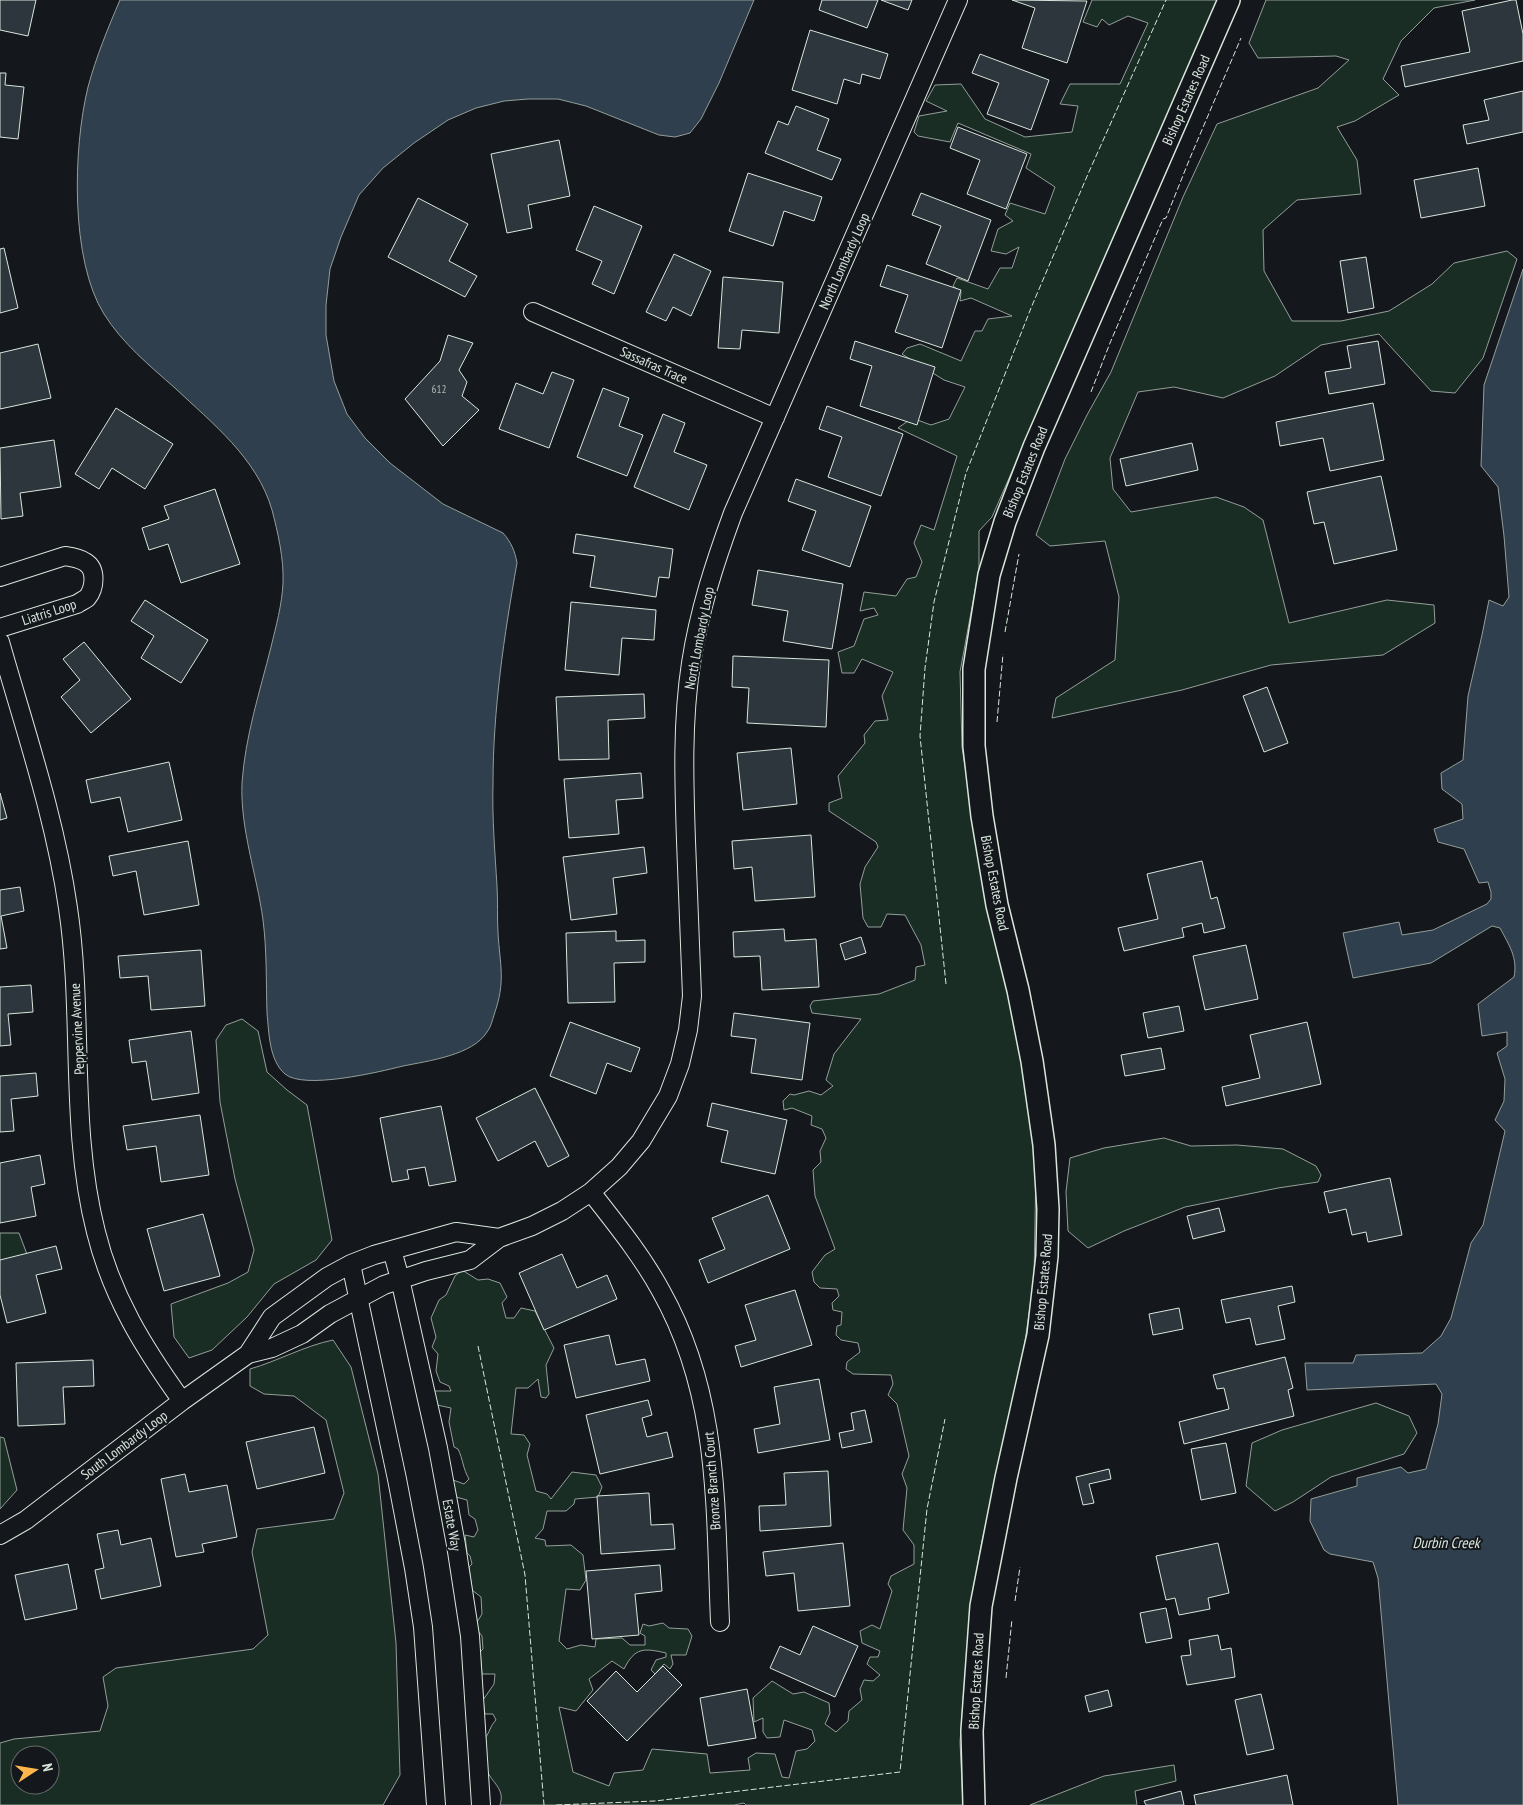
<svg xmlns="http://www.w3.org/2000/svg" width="1523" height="1805" viewBox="0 0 1523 1805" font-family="'PT Sans Narrow',sans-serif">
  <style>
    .green { fill: #1a2d24; stroke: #939e99; fill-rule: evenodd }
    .water { fill: #2f3f4d; stroke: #939e99 }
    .building { fill: #2c363c; stroke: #d8e6dc }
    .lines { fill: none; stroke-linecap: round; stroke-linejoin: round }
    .minor-casing { stroke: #d8e6dc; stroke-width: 20 }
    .tertiary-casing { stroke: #d8e6dc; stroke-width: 24 }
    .minor { stroke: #14181c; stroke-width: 18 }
    .tertiary { stroke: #14181c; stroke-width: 21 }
    .fence { stroke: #d8e6dc; stroke-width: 1; stroke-dasharray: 6 2.5; stroke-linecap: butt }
    .labels { text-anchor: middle; stroke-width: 4; stroke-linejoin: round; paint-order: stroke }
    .number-label { font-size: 11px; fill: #adbab4 }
    .street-label { font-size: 14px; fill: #d8e6dc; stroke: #14181c }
    .water-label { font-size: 15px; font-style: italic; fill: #d8e6dc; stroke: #14181c }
  </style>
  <rect width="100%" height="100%" fill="#14181c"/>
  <!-- green -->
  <path class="green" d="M1092,0H1219L992,517L979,531V569L960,672L962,747L980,862L1022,1057L1036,1167L1034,1279L1022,1362L982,1541L970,1607L960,1742L963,1805H746L744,1803L734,1805H500C505,1790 494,1784 488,1773C485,1766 486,1747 485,1738C490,1732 490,1726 496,1720L493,1714H485L483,1700L494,1684L495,1674H482L480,1652L483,1649L482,1636L478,1631L477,1622L482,1614L481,1597L472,1590L469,1567L472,1564L470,1556L467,1553L465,1535L474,1537L478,1530L475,1519L469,1515L467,1500L456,1497L453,1480L464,1484L469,1479C463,1469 463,1459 458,1449L454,1447L449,1422L451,1408L437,1405L434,1391H451L449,1386L440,1382L436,1371L438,1354L432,1347L436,1337L431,1318L439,1300L446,1295L455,1276L462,1270L478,1280L488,1279L500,1283L507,1297L502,1303L506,1318H514L521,1308L535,1311L554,1348L546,1365L549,1394L546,1398L541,1397L538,1379L528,1388H516L511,1434L524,1435L530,1444L527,1455L536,1491L547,1494L551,1499L572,1472L596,1475L602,1487L598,1497L575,1499L574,1504L566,1511H547L543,1529L535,1538L545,1540L546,1546L571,1545L583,1555L586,1580L580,1590L566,1589L559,1641L567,1649L581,1645L595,1647L596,1639L622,1638L630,1645H645V1636L640,1633L643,1624L649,1626L663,1623L669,1628L688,1629L692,1636L686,1655H671L673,1664L670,1669L664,1664L655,1674L651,1670L656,1660L666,1657V1653C644,1648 635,1647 624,1669L612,1661L589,1679L593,1690L576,1711L559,1707L573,1772L609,1786L614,1773L643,1770L652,1749L707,1754L710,1773L750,1770L748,1758L756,1753L775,1754L782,1777L789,1778L796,1751L807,1749L815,1741L812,1730L784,1720L780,1737L767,1738L763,1732V1718L754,1722L753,1698L772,1681L793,1694L804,1692L829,1703L830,1713L825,1724L836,1732L848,1721L849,1711L862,1700L860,1689L864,1680L873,1681L880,1675L867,1664L870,1657H878L880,1651L862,1643L860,1631L872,1625L880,1629L892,1591L888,1584L891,1576L914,1564V1545L903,1530L907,1488L902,1474L909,1456L897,1404L888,1395L893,1384L891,1375L853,1374L846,1369L847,1362L860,1352L858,1343L841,1340L836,1335L837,1326L841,1325L842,1312L833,1310L832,1303L839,1296L837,1289L820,1288L814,1282L812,1272L825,1255L835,1249L815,1196L813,1170L821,1162L820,1151L826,1138L822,1129L811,1125L812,1116L792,1108L784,1110L783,1101L790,1094L794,1095L809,1091L821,1095L833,1086L826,1080L834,1054L861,1019L812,1013L810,1006L813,1001L879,994L915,980L916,967L925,965L921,945L905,915L887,914L881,927H868L863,918L860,884L865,867L878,847L876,842L829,811V803L842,798L838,776L865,743L864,735L875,721L888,720L882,696L893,672L862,659L854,673H842L838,652L854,646L864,619L878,615L874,608L860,611L864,592L896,596L907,579L916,577L922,562L914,543L921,525L934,530L957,456L898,428L912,418L931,425L949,419L965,387L944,380L902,354L907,348L920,344L961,361L975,331H982L988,319L1012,316L971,298L960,301L961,292L953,286L957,278L988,289L1000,268H1012L1019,247L1006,254L991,251L998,229L1013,221L1005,215L1010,203L1045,214L1055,187L1026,168L1031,154L958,123L950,142L918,136L914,132L919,116L947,111L926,101L935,85L961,84L985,119L1025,137L1072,132L1078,106L1060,104L1070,84H1120L1148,23L1128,16L1109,25L1102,19L1097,27L1083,22Z
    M1266,0H1475L1434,8L1401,41L1383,79L1399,95L1355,121L1337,127L1357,160L1361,194L1297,200L1263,230L1264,271L1292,321H1341L1389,311L1432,284L1454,263L1507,251L1517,259L1483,358L1455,393L1431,391L1379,334L1321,345L1275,376L1223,398L1174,387L1138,392L1110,458L1113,489L1131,512L1216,497L1244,507L1263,520L1289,623L1387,600L1434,605L1435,623L1383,655L1271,665L1182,690L1052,718L1056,698L1115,660L1119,597L1105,541L1050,546L1036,535L1065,459L1087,415L1111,372L1183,197L1217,124L1318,88L1349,60L1336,56L1258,58L1249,43Z
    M242,1019L258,1031L267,1072L287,1090L307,1105L332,1240L316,1260L274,1284L247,1317L212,1350L189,1358L174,1337L171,1304L228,1283L248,1272L254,1250L235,1179L220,1102L216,1040L226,1025Z
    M1164,1138L1191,1146L1237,1145L1283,1149L1316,1166L1321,1175L1318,1182L1278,1188L1185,1207L1124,1231L1088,1248L1068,1231L1066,1192L1070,1158L1104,1148Z
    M0,1233H19L28,1257L0,1261Z
    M333,1340L351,1367L378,1474L396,1643L400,1775L383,1805H0V1743L14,1739L100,1731L108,1706L103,1677L116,1668L253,1649L268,1635L252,1552L257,1529L334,1519L344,1493L326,1420L294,1396L264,1394L250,1386V1369C278,1361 304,1346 333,1340ZM20,1755H50V1785H20Z
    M1376,1403L1409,1416L1417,1433L1404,1454L1331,1477L1293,1502L1275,1511L1246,1486L1252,1443L1282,1430Z
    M0,1437L4,1438L17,1490L0,1509Z
    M1174,1765L1176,1781L1135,1791L1137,1805H1030L1104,1776Z"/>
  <!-- water -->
  <path class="water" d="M120,0H754L719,83L701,119L690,133L675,137L659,135L586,106L558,99H528L504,101L476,108L448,120L414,143L383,168L359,195L341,237L330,269L326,305V335L334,381L347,414L365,438L390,463L443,504L503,533C511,542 515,551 517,563C504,636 493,710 493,784C492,818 495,853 497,886C498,902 497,917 498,933C500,966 506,981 494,1015C492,1021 491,1027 487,1032C473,1055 428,1061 403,1066C379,1072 304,1090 285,1074C269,1060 269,1033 267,1013C266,982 267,951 263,920C257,875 240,829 242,783C245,737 260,691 271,647C276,626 282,605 283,583C284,559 278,533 272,510C257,458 212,423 175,388C150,366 122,343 104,314C70,260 73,148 88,87C96,57 108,28 120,0Z
    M1523,269V1805H1398L1378,1578L1373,1562L1330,1554L1324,1550L1310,1521L1311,1499L1357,1486V1478L1401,1467L1408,1473L1426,1469L1438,1424L1442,1394L1436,1384L1307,1390L1305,1363H1353L1356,1355L1422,1353L1441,1336L1451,1318L1471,1243L1483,1225L1505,1131L1495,1120L1504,1101L1505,1079L1497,1053L1507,1046V1032L1482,1036L1478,1004L1514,977C1518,958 1509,945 1500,928L1492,926L1431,963L1353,978L1343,933L1399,922L1402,935L1433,930L1487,904L1491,899V892L1488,882L1479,883L1464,849L1438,842L1434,829L1463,819L1462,804L1442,789L1441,773L1463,760L1468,696L1482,635L1489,600L1503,606L1509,597L1504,536L1498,487L1481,466L1484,385Z"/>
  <!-- building -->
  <path class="building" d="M0,0H36L28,36L0,30Z
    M822,0H878L867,28L819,10Z
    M881,0H912L908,10Z
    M1012,0L1087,1L1067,63L1022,48L1035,8Z
    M1512,0H1516L1523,34V61L1405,87L1401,66L1470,52L1462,11Z
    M810,30L888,54L880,79L862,74L860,84L844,79L837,104L792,90Z
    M980,54L1049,80L1031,130L987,114L999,83L972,73Z
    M0,73H6L5,85L24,87L18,139L0,137Z
    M1523,91V132L1467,144L1463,125L1489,120L1484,100Z
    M796,106L829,119L817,150L841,159L832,180L765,153L778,121L788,125Z
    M958,127L1027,154L1006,209L967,194L980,160L950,148Z
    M559,140L570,196L528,205L532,228L507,233L491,154Z
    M1478,168L1485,206L1421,218L1414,180Z
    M748,173L822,197L814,221L784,211L773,246L729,231Z
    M921,193L991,220L968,281L926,264L941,226L912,215Z
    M418,198L468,224L449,261L477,276L465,297L388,257Z
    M594,206L642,226L614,294L592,284L602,261L576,250Z
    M4,248L18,308L0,313V249Z
    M674,254L711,271L691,316L673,307L666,321L646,312Z
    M1366,257L1374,308L1348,313L1340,261Z
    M887,265L961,290L942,348L895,332L908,295L880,286Z
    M723,277L783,282L779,333L742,330L740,349L718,348Z
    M448,335L473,343L459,370L467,382L462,396L479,410L443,446L405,399L440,361Z
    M855,341L935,367L917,425L860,406L872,366L850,359Z
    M1378,341L1385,384L1329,394L1325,372L1351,368L1347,346Z
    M38,344L51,398L0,409V353Z
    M552,372L574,380L549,448L499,429L516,383L543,394Z
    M603,388L629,398L619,426L643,435L627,476L577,457Z
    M1373,403L1384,460L1330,471L1323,438L1280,446L1276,422Z
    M827,406L903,434L881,496L828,477L842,437L819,429Z
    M116,408L173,444L145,489L112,468L99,489L75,474Z
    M663,414L685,423L674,452L707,465L689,510L634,487Z
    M54,440L61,487L20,493L23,516L1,519L0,448Z
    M1192,443L1198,470L1126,486L1120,459Z
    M1381,476L1397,550L1334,564L1324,522L1314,524L1307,492Z
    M796,479L871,506L850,567L802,550L816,511L788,501Z
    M215,489L240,564L181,583L168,544L149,550L142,528L169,519L164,506Z
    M576,534L673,549L669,578L659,577L656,597L590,587L595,556L573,553Z
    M758,570L843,584L832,649L783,641L788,611L752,605Z
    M145,600L208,640L181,683L141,658L154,636L131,621Z
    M571,602L656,610L654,640L622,638L619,675L565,670Z
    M84,642L131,699L91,733L61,697L80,680L63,659Z
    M733,656L829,660L826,727L747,723L749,688L732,687Z
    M1267,687L1288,743L1264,752L1243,696Z
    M644,694L645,718L608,720L609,759L559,760L556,697Z
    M791,748L797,804L743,810L737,753Z
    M169,762L182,820L128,832L120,797L91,803L86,780Z
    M641,773L643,798L616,800L619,834L569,838L564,779Z
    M0,793L7,818L0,820Z
    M811,835L815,897L755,901L752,867L734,869L732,841Z
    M188,841L199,905L144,915L136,871L113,876L109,856Z
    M644,847L647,873L613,878L617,914L571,920L563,857Z
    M1202,861L1211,899L1217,897L1225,928L1204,933L1202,923L1182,928L1184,937L1124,951L1118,928L1158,919L1147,874Z
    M20,887L24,911L1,916L7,948L0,949V890Z
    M784,929L785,941L816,939L819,987L762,990L760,956L734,957L733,932Z
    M616,931V941L645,940V962L614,963L615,1002L568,1003L566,933Z
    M861,937L866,953L845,960L840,944Z
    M1246,945L1258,999L1205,1010L1193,956Z
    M201,950L205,1006L151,1010L148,976L120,978L118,956Z
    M31,985L33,1012L8,1014L11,1045L0,1046V987Z
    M1179,1006L1184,1031L1148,1038L1143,1013Z
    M734,1013L810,1023L802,1080L751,1073L756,1039L731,1036Z
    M570,1022L640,1048L631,1072L607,1063L596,1094L550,1076Z
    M1307,1022L1321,1084L1226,1106L1222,1087L1260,1078L1250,1035Z
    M191,1031L199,1093L152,1100L146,1061L132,1063L129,1040Z
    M1161,1048L1165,1069L1125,1076L1121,1055Z
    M36,1073L38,1096L11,1099L14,1131L0,1132V1076Z
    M535,1088L569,1156L548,1167L535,1141L498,1161L476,1118Z
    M712,1103L787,1120L775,1174L721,1162L728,1131L707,1126Z
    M441,1106L456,1181L429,1186L425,1167L407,1170L409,1179L392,1182L380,1118Z
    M200,1115L209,1175L161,1182L156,1146L127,1150L123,1126Z
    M40,1155L45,1184L31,1187L36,1216L0,1223V1163Z
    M1390,1178L1402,1235L1368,1242L1366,1232L1352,1235L1346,1209L1329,1213L1324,1192Z
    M768,1195L790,1249L708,1283L699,1260L725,1249L712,1218Z
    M1219,1208L1225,1231L1193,1239L1187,1216Z
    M203,1214L220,1276L164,1291L147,1229Z
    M56,1246L62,1269L36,1275L46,1313L7,1323L0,1295V1260Z
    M562,1254L577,1288L607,1275L617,1299L544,1330L519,1273Z
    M1292,1286L1295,1302L1278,1306L1285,1339L1256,1345L1250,1318L1226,1323L1221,1300Z
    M795,1290L812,1345L741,1367L735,1346L756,1340L745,1305Z
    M1179,1308L1183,1329L1153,1335L1149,1314Z
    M609,1335L616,1365L645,1359L650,1381L576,1398L564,1345Z
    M1285,1357L1293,1388L1288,1390L1294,1416L1184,1444L1179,1422L1229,1409L1224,1388L1217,1389L1213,1375Z
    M93,1360L94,1386L63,1387L65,1424L18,1426L16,1363Z
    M819,1379L830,1440L758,1453L754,1429L780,1424L774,1387Z
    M648,1400L652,1415L642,1418L647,1437L667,1432L673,1457L600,1474L586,1415Z
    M865,1410L872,1442L842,1448L839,1433L854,1430L851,1413Z
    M314,1427L325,1473L257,1489L246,1442Z
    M1226,1443L1236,1493L1201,1500L1191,1449Z
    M1109,1469L1111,1479L1089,1484L1094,1503L1083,1505L1076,1477Z
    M828,1471L831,1526L760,1531L759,1506L786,1505L784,1473Z
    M185,1474L189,1492L227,1485L237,1537L202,1544L204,1552L176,1557L161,1479Z
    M649,1493L651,1525L673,1524L675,1549L601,1554L597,1496Z
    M118,1530L121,1545L151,1538L161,1586L101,1599L95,1570L104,1568L97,1534Z
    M843,1543L850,1606L798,1611L794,1573L766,1576L763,1552Z
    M1218,1543L1229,1593L1208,1598L1210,1609L1179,1615L1175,1598L1166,1600L1156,1556Z
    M68,1564L77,1609L25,1620L15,1575Z
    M660,1565L662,1591L635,1594L639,1635L592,1639L586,1571Z
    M1166,1608L1172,1638L1146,1643L1140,1613Z
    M813,1626L858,1646L835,1697L770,1668L780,1646L800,1655Z
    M1218,1635L1221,1650L1231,1648L1235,1677L1187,1685L1181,1656L1191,1655L1189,1640Z
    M663,1666L682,1685L627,1741L587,1701L616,1671L637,1692Z
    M747,1689L756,1738L708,1746L700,1698Z
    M1108,1690L1112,1706L1089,1712L1085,1696Z
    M1261,1694L1274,1749L1247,1755L1235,1700Z
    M1287,1775L1293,1805H1196L1194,1795Z
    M1181,1791L1184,1805H1146L1144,1801Z"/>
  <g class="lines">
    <!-- minor casing -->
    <g class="minor-casing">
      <path id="minor" d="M533,312L775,418
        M0,577L65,556C72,557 79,558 85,562C97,569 95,588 87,598C84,600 80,602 77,604L0,628
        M0,642C25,730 55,817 68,908C84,1015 69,1127 96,1232C112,1297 144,1348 182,1401
        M591,1192C616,1224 642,1256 661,1291C720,1396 715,1507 720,1622
        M392,1250L400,1279L438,1448L456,1545L470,1636L481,1805
        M351,1264L397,1479L414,1568L423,1627L436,1805
        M248,1354L272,1348L302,1334L330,1314L384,1285L426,1271L470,1260L499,1238L532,1226L562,1211L591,1192L619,1167L641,1141L668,1096L680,1064L688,1030L692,996C690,944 688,892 686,841C684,781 682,722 691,663C699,611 715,562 733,513L958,0
        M0,1535L26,1520L182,1401L248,1354L272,1317L327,1277L351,1264L374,1255L456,1232L499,1238"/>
    </g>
    <!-- tertiary casing -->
    <g class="tertiary-casing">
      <path id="tertiary" d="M974,1805L972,1731L981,1606L1006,1478L1038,1335L1047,1256L1048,1209L1044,1145L1032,1061L1018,990L997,905L982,816L974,746V669L989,575L1005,522L1034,447L1229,0"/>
    </g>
    <!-- minor -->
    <use href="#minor" class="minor"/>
    <!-- tertiary -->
    <use href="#tertiary" class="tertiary"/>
    <!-- fence -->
    <path class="fence" d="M1091,392L1110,343L1163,219L1166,218L1190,158L1241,38
      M1005,632L1019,554
      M997,722L1003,654
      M946,984L920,736L925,668L934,602L966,473L1031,308L1088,174L1166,0
      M478,1346L525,1575L544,1805
      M1015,1601L1020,1567
      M1006,1678L1012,1619
      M556,1805L655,1801L900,1772L927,1509L945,1419"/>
  </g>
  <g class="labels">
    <!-- number labels -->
    <g class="number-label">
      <text x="439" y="393">612</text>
    </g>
    <!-- street labels -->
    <g class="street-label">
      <text transform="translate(1186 100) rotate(-66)" y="5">Bishop Estates Road</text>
      <text transform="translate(844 261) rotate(-66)" y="5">North Lombardy Loop</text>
      <text transform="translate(654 365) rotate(24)" y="5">Sassafras Trace</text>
      <text transform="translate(1025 472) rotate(-68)" y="5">Bishop Estates Road</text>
      <text transform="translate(49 612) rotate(-18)" y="5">Liatris Loop</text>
      <text transform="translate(699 638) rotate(-79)" y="5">North Lombardy Loop</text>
      <text transform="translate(995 883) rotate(79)" y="5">Bishop Estates Road</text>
      <text transform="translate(77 1029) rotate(-93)" y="5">Peppervine Avenue</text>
      <text transform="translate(1043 1282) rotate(-85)" y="5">Bishop Estates Road</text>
      <text transform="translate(124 1445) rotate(-37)" y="5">South Lombardy Loop</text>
      <text transform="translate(712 1481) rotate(-94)" y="5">Bronze Branch Court</text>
      <text transform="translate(452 1525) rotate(80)" y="5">Estate Way</text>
      <text transform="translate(976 1681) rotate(-87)" y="5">Bishop Estates Road</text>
    </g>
    <!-- water labels -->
    <g class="water-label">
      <text x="1446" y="1548">Durbin Creek</text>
    </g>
  </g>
  <!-- north arrow -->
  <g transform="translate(35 1770) rotate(78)"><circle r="24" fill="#14181c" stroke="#626a69"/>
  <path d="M0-4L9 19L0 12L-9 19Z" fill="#ffb74d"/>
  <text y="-8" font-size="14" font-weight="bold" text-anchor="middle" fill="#d8e6dc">N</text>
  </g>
</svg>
